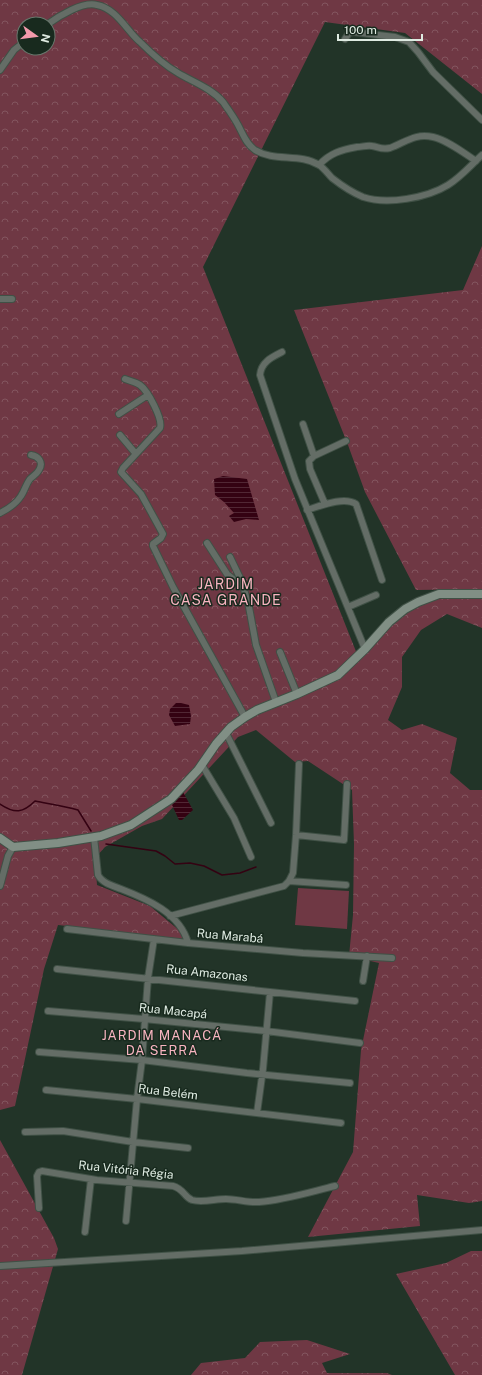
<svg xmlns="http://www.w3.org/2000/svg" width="482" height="1375" viewBox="0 0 482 1375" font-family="'Public Sans',sans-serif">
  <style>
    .forest { fill: url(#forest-crowns); fill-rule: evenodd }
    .garden { fill: #6f3844 }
    .water { fill: url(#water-rules) }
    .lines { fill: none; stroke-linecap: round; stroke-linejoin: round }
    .stream { stroke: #340212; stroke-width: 1.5 }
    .street-casing { stroke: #405146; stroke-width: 8 }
    .secondary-casing { stroke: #405146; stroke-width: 10 }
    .street { stroke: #646d66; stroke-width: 6 }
    .secondary { stroke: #818f85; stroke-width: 8 }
    .labels { text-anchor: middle; stroke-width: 3; stroke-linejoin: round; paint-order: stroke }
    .street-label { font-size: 12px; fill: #dfebe2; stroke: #182a1e }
    .neighbourhood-label { font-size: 13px; letter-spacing: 1px; fill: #f8b4c0; stroke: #182a1e }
    .quarter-label { font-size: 14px; letter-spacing: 1px; fill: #f8b4c0; stroke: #182a1e }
  </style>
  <defs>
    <pattern id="forest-crowns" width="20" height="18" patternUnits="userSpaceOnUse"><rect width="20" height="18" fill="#6f3844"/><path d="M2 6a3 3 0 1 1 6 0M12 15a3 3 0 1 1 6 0" fill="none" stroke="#83555f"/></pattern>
    <pattern id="water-rules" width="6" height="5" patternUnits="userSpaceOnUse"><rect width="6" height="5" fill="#340212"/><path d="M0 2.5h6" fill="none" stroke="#512734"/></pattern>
  </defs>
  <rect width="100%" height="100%" fill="#223428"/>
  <!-- forest -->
  <path class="forest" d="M0,0H482V94L405,33L325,22L203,267L359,659L406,610L430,599L482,598V628L447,614L421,630L402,657V687L388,720L402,730L422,724L457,738L450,773L470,790H482V1201L469,1203L417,1195L420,1226L308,1237L353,1152L361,1050L379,963L349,956L353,915L354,844L352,790L308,761L295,762L256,730L238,737L162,819L142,826L105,847L95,858L97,885L150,906L180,931L183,939L58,925L44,969L15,1106L0,1110ZM24,24H48V48H24Z
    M482,246V589L416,590L365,492L348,445L294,310L463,290Z
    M0,1140L54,1238L58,1249L22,1375H0Z
    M471,1251H482V1375H455L396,1274L446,1263Z
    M307,1340L350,1354L322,1363L327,1373H387L392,1375H191L201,1363L245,1358L260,1342Z"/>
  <!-- garden -->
  <path class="garden" d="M298,888L349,891L347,929L295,925Z"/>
  <!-- water -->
  <path class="water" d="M223,476L247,479L259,520L246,519L234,522L229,516L234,513L224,502L215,495L214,479Z
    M176,703H181L189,705L191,716L190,724L175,726L169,715L170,709Z
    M183,792L193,810L182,820H179L172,805Z"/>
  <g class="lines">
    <!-- stream -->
    <path class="stream" d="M0,804C15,814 23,813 35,801C50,804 64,806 78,810L91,831
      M106,844L156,851L165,856L175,864L190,863L204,866L222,875L240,873L256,867"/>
    <!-- street casing -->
    <g class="street-casing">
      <path id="street" d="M48,24C59,16 83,1 97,5C117,9 126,30 140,42C151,53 164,65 178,73C193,82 211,88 223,102C228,109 234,117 238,125C243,134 246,144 255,150C274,162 300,153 319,165C324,168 328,174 332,178C341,185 353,193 363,197C387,205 427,198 448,185C461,177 471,165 482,155
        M345,39L349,33L353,32L395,37L409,42L418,52L433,72L482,120
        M0,70L14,50L24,42
        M319,165C330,153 341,150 357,147C362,147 367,145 372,146C379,147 381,150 390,148C406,142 415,133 433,137C447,140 464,153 476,161
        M0,299H12
        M282,352C272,357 261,362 260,375L295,479L365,649
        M125,379C130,381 136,382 140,385C148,391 163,419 160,428L123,468L121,472L141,494L163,534L161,538L153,544V546L173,587L245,717
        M119,414L148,395
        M303,424L314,456L346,441
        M120,435L136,454
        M314,456L309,461L310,469L325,504
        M307,510C320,506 344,496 356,504L382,580
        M0,513C8,509 16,504 21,496C25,490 26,484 30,479C33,476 37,474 39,470C44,462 38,456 31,455
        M207,543L227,574L243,587
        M230,557L242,582L249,607L256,645L276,702
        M348,607L376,595
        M280,652L297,694
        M226,733L271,823
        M202,765L234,818L251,857
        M296,835L344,840L347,784
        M94,837L98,875C102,883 113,886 121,889C147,899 180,913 188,943
        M289,881L346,885
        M0,886L8,856L13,847
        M170,916L284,886L289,881L293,873L296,835L299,764
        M67,929L188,943L303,953L392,958
        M57,969L355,1001
        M363,981L367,956
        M48,1011L144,1019L266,1031L360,1043
        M39,1052L142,1060L247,1073L350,1083
        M46,1090L137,1099L341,1123
        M257,1113L263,1069L270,992
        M25,1132L63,1131L133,1142L188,1148
        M39,1208L37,1176L39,1172L42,1171L97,1180L173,1186C184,1189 184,1197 192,1200C202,1203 215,1199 226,1199C237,1199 248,1203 259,1202C285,1200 310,1192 335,1186
        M126,1221L137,1099L142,1060L148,978L154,939
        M85,1232L91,1179
        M0,1266L242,1251L482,1230"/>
    </g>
    <!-- secondary casing -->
    <g class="secondary-casing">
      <path id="secondary" d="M0,838L13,847L58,843L101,836L131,825L171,799L198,770L216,744L231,727L245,717L257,710L297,694L338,675L365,649L389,622L405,609L418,602L439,594H482"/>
    </g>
    <!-- street -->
    <use href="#street" class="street"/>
    <!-- secondary -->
    <use href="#secondary" class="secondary"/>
  </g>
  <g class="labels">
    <!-- street labels -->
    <g class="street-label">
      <text transform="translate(230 936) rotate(5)" y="4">Rua Marabá</text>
      <text transform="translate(207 973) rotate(6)" y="4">Rua Amazonas</text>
      <text transform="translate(173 1011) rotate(6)" y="4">Rua Macapá</text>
      <text transform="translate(168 1092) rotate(7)" y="4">Rua Belém</text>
      <text transform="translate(126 1170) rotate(6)" y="4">Rua Vitória Régia</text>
    </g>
    <!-- neighbourhood labels -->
    <g class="neighbourhood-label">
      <text x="162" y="1040">JARDIM MANACÁ<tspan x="162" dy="15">DA SERRA</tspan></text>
    </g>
    <!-- quarter labels -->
    <g class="quarter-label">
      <text x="226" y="589">JARDIM<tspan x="226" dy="16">CASA GRANDE</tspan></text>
    </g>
  </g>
  <!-- north arrow -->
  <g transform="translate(36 36) rotate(104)"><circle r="19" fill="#182a1e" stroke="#68776c"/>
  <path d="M0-3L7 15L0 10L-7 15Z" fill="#f39aab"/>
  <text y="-6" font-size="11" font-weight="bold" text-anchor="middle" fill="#dfebe2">N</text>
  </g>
  <!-- scale -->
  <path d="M338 34v6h84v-6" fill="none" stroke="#dfebe2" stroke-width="2"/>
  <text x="344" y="34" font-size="12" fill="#dfebe2" stroke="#182a1e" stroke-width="3" paint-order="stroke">100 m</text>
</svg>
